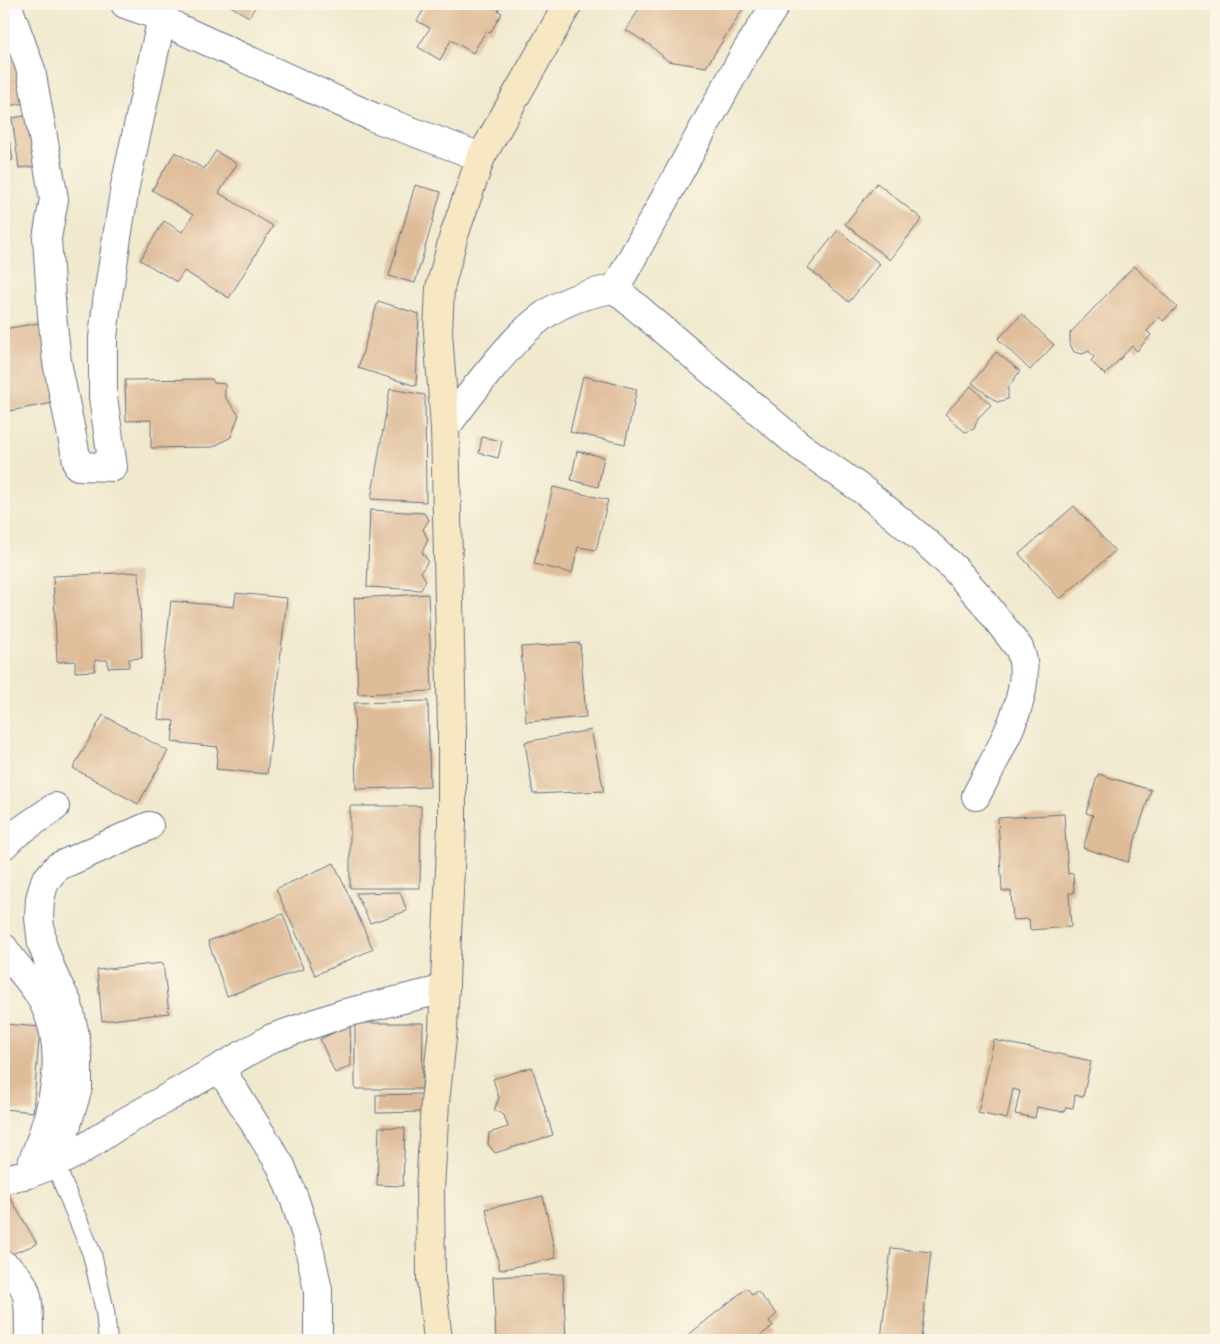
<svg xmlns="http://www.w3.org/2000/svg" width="1220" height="1344" viewBox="0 0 1220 1344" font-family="Pangolin,sans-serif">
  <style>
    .building { fill: #debc98 }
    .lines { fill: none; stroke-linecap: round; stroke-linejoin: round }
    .service-casing { stroke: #667085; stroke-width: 20 }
    .minor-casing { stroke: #667085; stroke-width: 30 }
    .secondary-casing { stroke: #667085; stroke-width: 30 }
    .service { stroke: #fff; stroke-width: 18 }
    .minor { stroke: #fff; stroke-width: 28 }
    .secondary { stroke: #f7e8c3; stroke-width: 28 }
  </style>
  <rect width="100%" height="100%" fill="#fcf5e5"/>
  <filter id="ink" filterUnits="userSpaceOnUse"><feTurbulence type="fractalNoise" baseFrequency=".02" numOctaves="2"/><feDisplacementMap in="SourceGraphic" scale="10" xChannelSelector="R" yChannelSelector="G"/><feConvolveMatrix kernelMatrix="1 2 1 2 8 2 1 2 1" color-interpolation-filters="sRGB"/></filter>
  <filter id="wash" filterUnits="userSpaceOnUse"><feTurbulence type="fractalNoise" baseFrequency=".0096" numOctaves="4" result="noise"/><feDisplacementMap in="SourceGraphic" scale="20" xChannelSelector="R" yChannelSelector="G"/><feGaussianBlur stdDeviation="1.12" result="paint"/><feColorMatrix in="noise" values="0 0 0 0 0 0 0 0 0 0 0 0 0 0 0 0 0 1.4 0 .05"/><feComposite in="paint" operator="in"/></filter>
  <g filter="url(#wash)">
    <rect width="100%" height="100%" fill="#f0e9ce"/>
    <g id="blocks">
      <!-- building -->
      <path class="building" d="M227,4H257L249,17Z
        M427,4H502L498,11L502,13L490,33L486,31L473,53L451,40L440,60L418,47L430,28L417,21Z
        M642,4H746L706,67L668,61L650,45L626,30Z
        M16,62L24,103L4,107V64Z
        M31,115L38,166L19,168L12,118Z
        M10,143L13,160L4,162V144Z
        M216,151L237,164L219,193L273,226L229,298L184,271L177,282L140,260L164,221L182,232L193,215L152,190L175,152L204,169Z
        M877,183L922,219L890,260L845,224Z
        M415,185L441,192L415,283L389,276Z
        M838,230L880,264L849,302L808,268Z
        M1134,266L1177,307L1163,321L1159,317L1147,331L1151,335L1137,351L1132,346L1105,375L1091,361L1094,357L1089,351L1083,354L1074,352L1070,344V333Z
        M378,301L419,314L416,386L358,368Z
        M1022,314L1054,345L1030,370L998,339Z
        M45,322L59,402L4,412V329Z
        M996,352L1020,371L1008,388V399L997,402L972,383Z
        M583,376L637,389L625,444L570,432Z
        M212,379L214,383L225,384V397L239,415L231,437L213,447L151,448V420L126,421L125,380Z
        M971,386L991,405L978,418L974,429L965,432L945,414Z
        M390,389L425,395L426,502L371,499Z
        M482,437L502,441L498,458L479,453Z
        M577,451L604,457L598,487L571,480Z
        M553,487L608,500L596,550L578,547L572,573L534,564Z
        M1074,506L1115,551L1060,599L1019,554Z
        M370,510L424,513L429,520L423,529L428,540L422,552L428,561L421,572L426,580L421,590L367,587Z
        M139,572L142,658L129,659V667L108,668V660H95V671L75,672V661L57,662L53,576Z
        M236,593L287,598L267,774L216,769L218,747L172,742L174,721L158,719L171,601L234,607Z
        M428,594L432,691L358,694L354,598Z
        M580,643L586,717L526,722L521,647Z
        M428,701L430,787L356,789L354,703Z
        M103,715L168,751L138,804L73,768Z
        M591,730L604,791L533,794L525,742Z
        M1098,774L1151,790L1128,862L1083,848L1093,815L1086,813Z
        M350,806H421L420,888H350Z
        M1064,814L1068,874L1073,873L1074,893H1069L1071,927L1030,930L1029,919L1013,920L1011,891H1002L998,818Z
        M334,863L373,949L315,975L276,889Z
        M400,892L407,911L370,923L356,893Z
        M283,914L303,969L227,996L208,941Z
        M163,963L169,1013L102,1021L97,970Z
        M355,1023H423L422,1089H355Z
        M4,1024L40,1027L33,1112L4,1109Z
        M350,1025L351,1066L335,1073L320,1039Z
        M994,1040L1091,1061L1083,1097L1075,1095L1073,1108L1066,1107L1064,1112L1037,1107L1035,1118L1015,1114L1020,1091L1013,1089L1007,1119L978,1113Z
        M532,1067L553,1135L495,1153L488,1144L489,1133L508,1127L504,1115L494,1110L499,1098L493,1079Z
        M420,1094L425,1103L421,1112L376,1113V1095Z
        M379,1127L405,1128L403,1186L377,1185Z
        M7,1192L37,1244L11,1254L4,1250V1193Z
        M543,1196L556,1258L500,1270L486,1209Z
        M891,1248L931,1252L921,1340H881Z
        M563,1274L566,1340H496L493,1277Z
        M747,1288L752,1295L757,1291L777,1314L769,1321L773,1326L757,1338L759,1340H682Z"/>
    </g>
  </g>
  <g filter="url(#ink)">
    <use href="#blocks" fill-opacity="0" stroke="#667085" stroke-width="1"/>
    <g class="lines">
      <!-- service casing -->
      <g class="service-casing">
        <path id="service" d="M55,1164L92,1254L105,1311L108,1340"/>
      </g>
      <!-- minor casing -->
      <g class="minor-casing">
        <path id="minor" d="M7,4L31,70L54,199L47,238L52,315L57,362L78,466L113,467L103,397V338L107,302L125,186L162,17
          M125,4L162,17L176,27L373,117L481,157
          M615,289L800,446L864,491L927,543L954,568L982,600L1019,648C1038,690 995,758 976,796
          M445,428C460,408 474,389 490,370C527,325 554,297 615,289L745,53L776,4
          M4,845L13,836L55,807
          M4,948C15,966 32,981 42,1000C73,1057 49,1119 28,1174
          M220,1068L281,1166L294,1198L307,1238L318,1290V1340
          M55,1164L78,1088V1060L75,1035L68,1004L53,974L42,944L39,918L40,899L45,881L57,867L149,826
          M4,1179L28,1174L55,1164L80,1151L116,1127L272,1038L345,1013L445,989
          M4,1265C34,1285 28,1308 29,1340"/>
      </g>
      <!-- secondary casing -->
      <g class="secondary-casing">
        <path id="secondary" d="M438,1340L431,1278L430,1190L435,1102L443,1029L446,958L452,824V730L445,428L438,332L440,288L454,235L481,157L568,4"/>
      </g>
      <!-- service -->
      <use href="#service" class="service"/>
      <!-- minor -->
      <use href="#minor" class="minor"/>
      <!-- secondary -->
      <use href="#secondary" class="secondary"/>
    </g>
  </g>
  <!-- margin -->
  <rect width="1220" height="1344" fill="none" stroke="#fcf5e5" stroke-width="20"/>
</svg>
